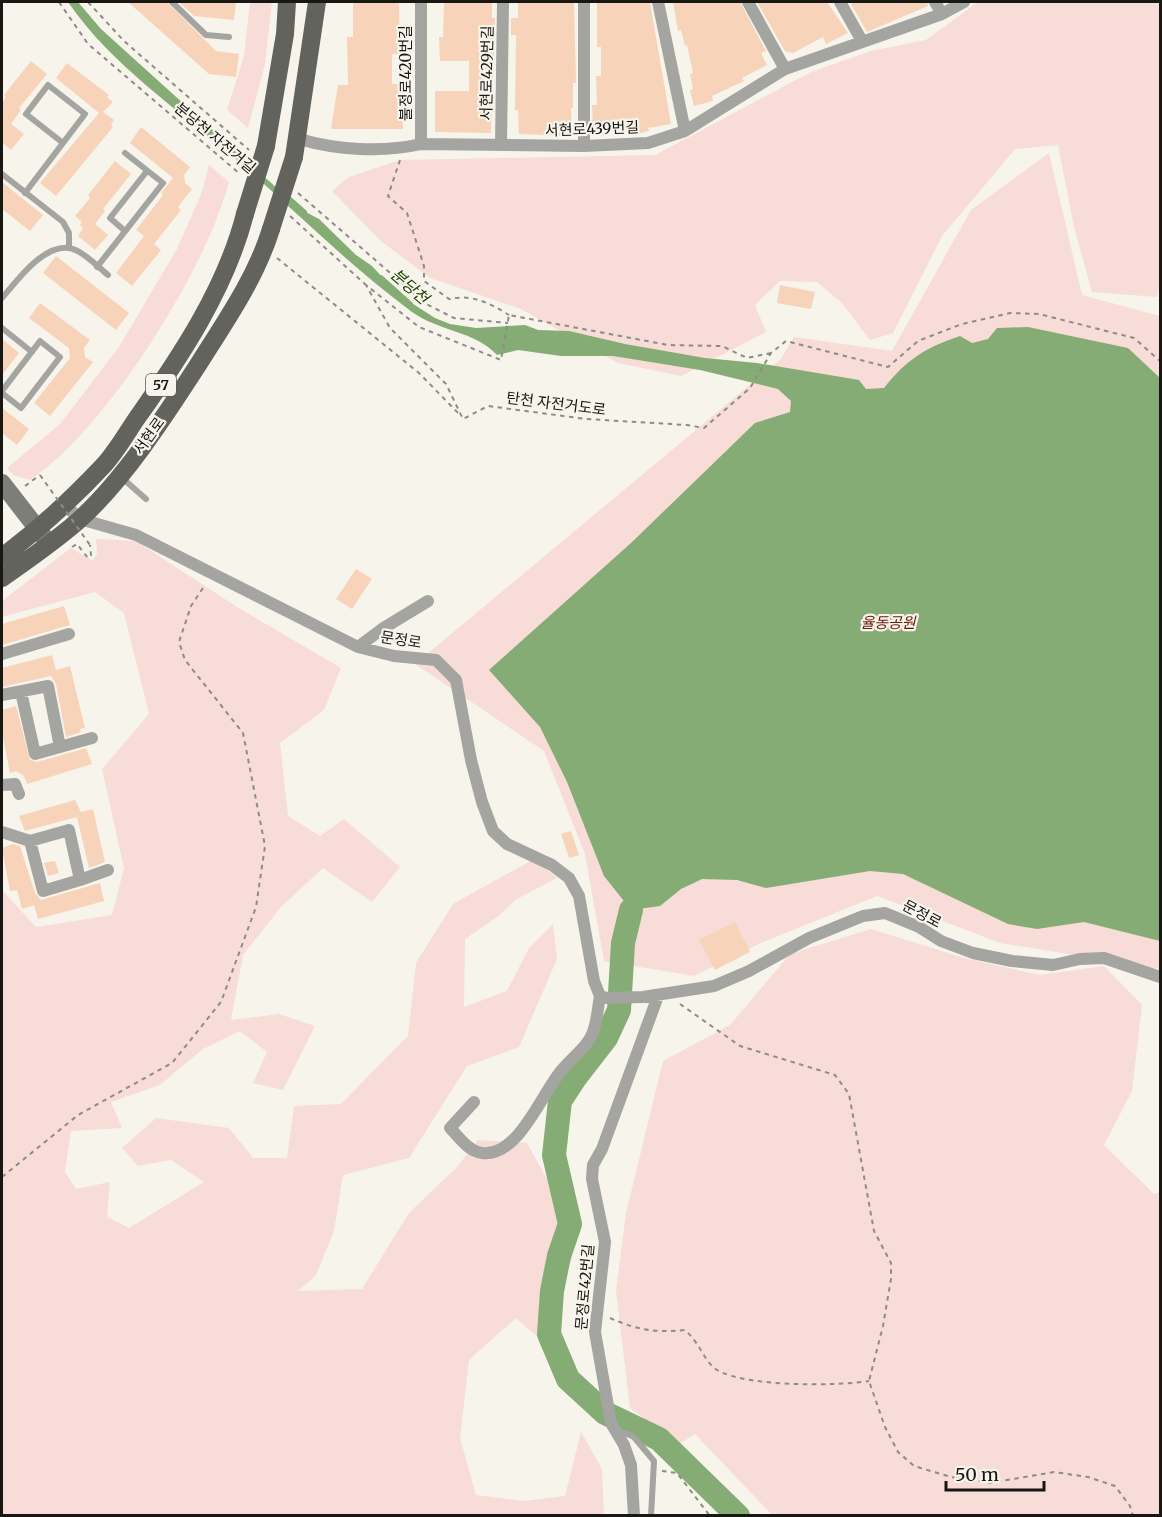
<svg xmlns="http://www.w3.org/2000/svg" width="1162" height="1517" viewBox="0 0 1162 1517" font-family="Merriweather,'Noto Sans KR',serif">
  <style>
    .green { fill: #f7dcd7 }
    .water { fill: #85ac74 }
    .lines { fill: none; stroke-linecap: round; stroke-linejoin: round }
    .stream { stroke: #85ac74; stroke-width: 4 }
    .river { stroke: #85ac74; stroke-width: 24 }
    .building { fill: #f7d3b9 }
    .path { stroke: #8e8c86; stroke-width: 2; stroke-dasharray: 4.5 4.5; stroke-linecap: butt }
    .lane { stroke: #a4a4a1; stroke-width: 6 }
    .street { stroke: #a4a4a1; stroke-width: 12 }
    .secondary { stroke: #7d7e79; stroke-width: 18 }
    .primary { stroke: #62635d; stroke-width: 18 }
    .path-bridge { stroke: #8e8c86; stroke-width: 2; stroke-dasharray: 4.5 4.5; stroke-linecap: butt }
    .primary-bridge { stroke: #62635d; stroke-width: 18 }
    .labels { text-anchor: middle; stroke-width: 4.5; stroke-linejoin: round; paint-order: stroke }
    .shield { fill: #f7f4ec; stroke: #5b5955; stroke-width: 1.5 }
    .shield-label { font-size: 14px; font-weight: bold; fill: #181714 }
    .street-label { font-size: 15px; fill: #181714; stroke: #f7f4ec }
    .park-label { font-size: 15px; font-style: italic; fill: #6a1608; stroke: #f7f4ec }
    .water-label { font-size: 16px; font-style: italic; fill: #1a3e01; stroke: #f7f4ec }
  </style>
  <rect width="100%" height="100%" fill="#f7f4ec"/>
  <!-- green -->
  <path class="green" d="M250,2H272L265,64L248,128L227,110L244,56Z
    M978,2H1160V285L1157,297L1092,292L1074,227L1058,145L1015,149L942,236L893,333L870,340L842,303L817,282L780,281L755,305L766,332L681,376L618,363L521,309L430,278L381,241L332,191L349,177L400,160L655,155L811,72L871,51L926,40Z
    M1049,153L1082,295L1160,316V313V969L1000,943L877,896L761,943L694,976L604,961L585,854L544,751L415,664L781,359L794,337L892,351L971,210Z
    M209,165L229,182C206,270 106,430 30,480L13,475L7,468L60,424L119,347L177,249L202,192Z
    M96,539L136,541L237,607L341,668L324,710L280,743L288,816L320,836L344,819L400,867L372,902L323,868L281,907L243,955L231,1020L279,1014L315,1026L283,1090L253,1083L267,1052L240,1031L203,1049L160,1085L111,1102L122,1128L71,1131L65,1172L76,1189L110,1182L107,1217L129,1228L204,1182L171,1160L138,1166L122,1148L156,1118L229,1128L253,1158H287L294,1106L341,1104L408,1036L416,963L453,904L534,859L557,878L515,900L500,915L465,939L464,1007L507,991L529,948L553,924L557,959L519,1047L467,1066L409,1158L343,1175L334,1231L316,1275L298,1291L362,1289L409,1213L457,1167L478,1140L527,1143L548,1181L572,1259L550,1316L557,1354L516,1318L469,1360L460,1438L476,1495L523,1501L565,1496L581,1432L602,1469L604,1515H2V890L36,927L112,915L124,868L102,769L149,714L124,613L95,592L2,617V601L71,548L93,561L97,553Z
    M871,929L964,958L1040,975L1104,966L1142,1005L1132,1091L1104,1145L1154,1194L1160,1192V1515H772L695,1434L679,1444L630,1408L616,1291L626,1213L663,1061L730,1025L790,954Z"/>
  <!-- water -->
  <path class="water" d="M68,2H78L101,29L300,209L319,219L356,255L372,266L399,295L435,318L450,324L476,328L525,325L538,330L569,331L625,344L705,358L757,363L859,380L866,389L884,388C907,359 925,348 960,336L972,343L988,339L997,328L1028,327L1128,348L1160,378V941L1084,922L1037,929L1008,924L903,874L870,871L766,888L737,880L702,879L681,889L660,906L631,910L604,876L567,782L540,727L489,670L631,543L755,423L790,412L791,401L778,389L700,370L613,356H561L518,350L497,355C475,331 438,331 412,312C350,266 295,211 237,160C179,110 111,65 68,2Z"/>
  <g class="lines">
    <!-- stream -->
    <path class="stream" d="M288,197L305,212
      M381,277L411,304"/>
    <!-- river -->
    <path class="river" d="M631,910L623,943L619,1010L606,1038L575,1078L560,1101L554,1155L570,1224L559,1256L552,1291L549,1334L568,1379L605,1413L659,1439L738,1516"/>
  </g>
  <!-- building -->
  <path class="building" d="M128,2H167L216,51L239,54L236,77L209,74Z
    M179,2H236L234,20L194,16Z
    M353,2H399L400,54H392V84H403V129H331L338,85H348L347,37H353Z
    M444,2H492V18H495L491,133L435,132V91H469V61H440L439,37H443Z
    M518,2H574L576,83H573V108H571L572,136L519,134L518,110H515L516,35H511V18H518Z
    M597,2H650L671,124L648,128L649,131L633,135L631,131L593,132L592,105H597L596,76H601V47H597Z
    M673,2H740L766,51L761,53L767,65L742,78L744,81L712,96L713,101L694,106L690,90L693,89L690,74L693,73L687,45L685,46L681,30L678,31Z
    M757,2H827L848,33L826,44L823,37L793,53L785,51Z
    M855,2H927L928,6L867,32L851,4Z
    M31,61L47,74L19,108L21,110L11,124L24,134L11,150L2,142V103L6,97L4,95Z
    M67,63L109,95L107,97L113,102L103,112L114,120L111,125L113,127L56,196L40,183L99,113L56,78Z
    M141,127L190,167L184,175L185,183L192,189L178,207L181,210L154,244L161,250L132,286L116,273L144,236L136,230L163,195L161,193L173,178L130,143Z
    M115,161L131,174L103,209L105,211L95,224L108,235L95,250L78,236L83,228L80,225L82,222L75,216L90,198L88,195Z
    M2,182L43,215L30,231L2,209Z
    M56,256L129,313L116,330L43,273Z
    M780,285L815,292L811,309L777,303Z
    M40,303L90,340L84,348L85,357L93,362L50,416L34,403L70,358L69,348L29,318Z
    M2,339L19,353L2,375Z
    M2,408L29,429L17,445L2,433Z
    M356,569L372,579L352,609L336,599Z
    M64,606L70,625L2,645V624Z
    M52,655L56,670L70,666L85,728L80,729L81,732L66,737L56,684L51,676L2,687V668Z
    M16,706L30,760L37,762L86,748L92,764L27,784L24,776L16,771L10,773L2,732V710Z
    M75,800L81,812L93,809L105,862L89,868L77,817L25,831L19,816Z
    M571,831L579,855L569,858L561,834Z
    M13,844L20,846L35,893L41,900L100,883L104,901L38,919L34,905L22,909L17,890L10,891L2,848Z
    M55,861L59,873L48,876L44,863Z
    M735,922L750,952L715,970L699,940Z"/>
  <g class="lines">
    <!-- path -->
    <path class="path" d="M59,2L88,44L240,174
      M88,2L124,41L249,150
      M400,160L388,196L407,213L424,266V281L449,299C473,294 489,303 509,315
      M298,193L426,304L454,318L508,323
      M290,216L366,285
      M277,258L419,373L461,416
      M771,353L747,358L722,346L668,345L509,315L501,360L419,327L366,285L390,328L446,384L463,419L488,406L586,419L687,425L704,428L750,388L771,353L786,341L888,367L918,341L962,324L1010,313L1039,314L1134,338L1160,361
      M25,486L40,475
      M72,547L77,544L88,558L91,555L90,545
      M680,1004L740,1046L835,1075L849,1094L874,1231L891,1263V1279L883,1326L869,1381L885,1427L898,1452L914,1466L951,1477L990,1483L1054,1472L1088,1477L1115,1486L1130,1506L1133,1516
      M2,1177L78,1115L172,1063L221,1002L256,907L265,846L243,733L185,660L179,642L191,606L205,585
      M610,1318C637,1330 656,1333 685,1330C699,1343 702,1355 712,1366C733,1388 840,1386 869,1381
      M662,1471L677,1473L710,1516"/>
    <!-- lane -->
    <path class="lane" d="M172,2L206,35L229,37
      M2,174L63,222L69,233V248
      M25,193L85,114L48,85L26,114L63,143
      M125,231L110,218L147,171
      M97,267L163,183L125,153
      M2,298C17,281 42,245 69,248C82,250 98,267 108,275
      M2,328L32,352
      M2,391L40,341L60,357L21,408L2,393
      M121,477L146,499
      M618,1431L633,1436L654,1461L651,1516"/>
    <!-- street -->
    <path class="street" d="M584,2V146
      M658,2L685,131
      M748,2L785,69
      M840,2L862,41
      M935,2L942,14
      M299,139C337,150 382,153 421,144L584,146L648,143L685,131L785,69L942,14L964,2
      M421,144V2
      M501,145L503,2
      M64,504L80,519L136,535L358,647L394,656L436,660L456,680L471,760L482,802L493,831L507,844L552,865L569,878L579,896L594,981L600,996L607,998L643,997L714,986L749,971L809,938L863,916L885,913L919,927L941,941L973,953L1012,961L1053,965L1080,959L1104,958L1160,977
      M358,647L382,629L428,601
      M2,654L69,634
      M21,692L35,754L92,738
      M2,695L48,686L60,747
      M2,785L15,784L19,794
      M2,832L30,841L69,830L80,880L43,891L30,841
      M80,880L108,870
      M474,1102L450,1128C459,1137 468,1151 482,1153C518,1158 542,1093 561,1071C571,1058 587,1048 593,1032C597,1021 598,1007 600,996
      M634,1516L631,1465L624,1445L611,1423L595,1332L605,1242L592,1179L593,1165L602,1149L658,996"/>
    <!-- secondary -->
    <path class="secondary" d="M2,483L47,541"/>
    <!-- primary -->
    <path class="primary" d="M266,146L285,34L287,2
      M294,157L317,2
      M2,557C38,530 72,499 103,466C116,452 126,434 137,418C181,356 226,288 245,214
      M2,578C28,560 54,542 78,521C123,481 165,416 198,365C225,322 256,278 271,229"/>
    <!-- path-bridge -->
    <path class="path-bridge" d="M40,475L90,545"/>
    <!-- primary-bridge -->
    <path class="primary-bridge" d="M245,214L266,146
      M271,229L294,157"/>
  </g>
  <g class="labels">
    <!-- shield labels -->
    <rect class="shield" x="146" y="374" width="30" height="22" rx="4.5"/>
    <g class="shield-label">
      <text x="161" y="390">57</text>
    </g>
    <!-- street labels -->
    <g class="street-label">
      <text transform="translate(406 73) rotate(-90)" y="5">불정로420번길</text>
      <text transform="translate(487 73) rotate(-89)" y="5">서현로429번길</text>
      <text transform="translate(592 129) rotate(-2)" y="5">서현로439번길</text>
      <text transform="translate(215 138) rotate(40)" y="5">분당천 자전거길</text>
      <text transform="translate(556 404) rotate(7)" y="5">탄천 자전거도로</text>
      <text transform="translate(149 436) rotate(-54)" y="5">서현로</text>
      <text transform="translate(401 640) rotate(9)" y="5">문정로</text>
      <text transform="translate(922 914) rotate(28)" y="5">문정로</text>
      <text transform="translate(585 1287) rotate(-85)" y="5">문정로42번길</text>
    </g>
    <!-- park labels -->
    <g class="park-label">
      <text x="888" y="628">율동공원</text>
    </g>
    <!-- water labels -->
    <g class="water-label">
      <text transform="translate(410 286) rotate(41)" y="6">분당천</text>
    </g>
  </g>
  <!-- border -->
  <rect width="1162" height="1517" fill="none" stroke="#181714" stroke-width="6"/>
  <!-- scale -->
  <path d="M946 1481v9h98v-9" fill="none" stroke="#181714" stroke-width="3"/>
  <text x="955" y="1481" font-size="18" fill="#181714" stroke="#f7f4ec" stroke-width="4.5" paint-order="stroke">50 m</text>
</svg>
